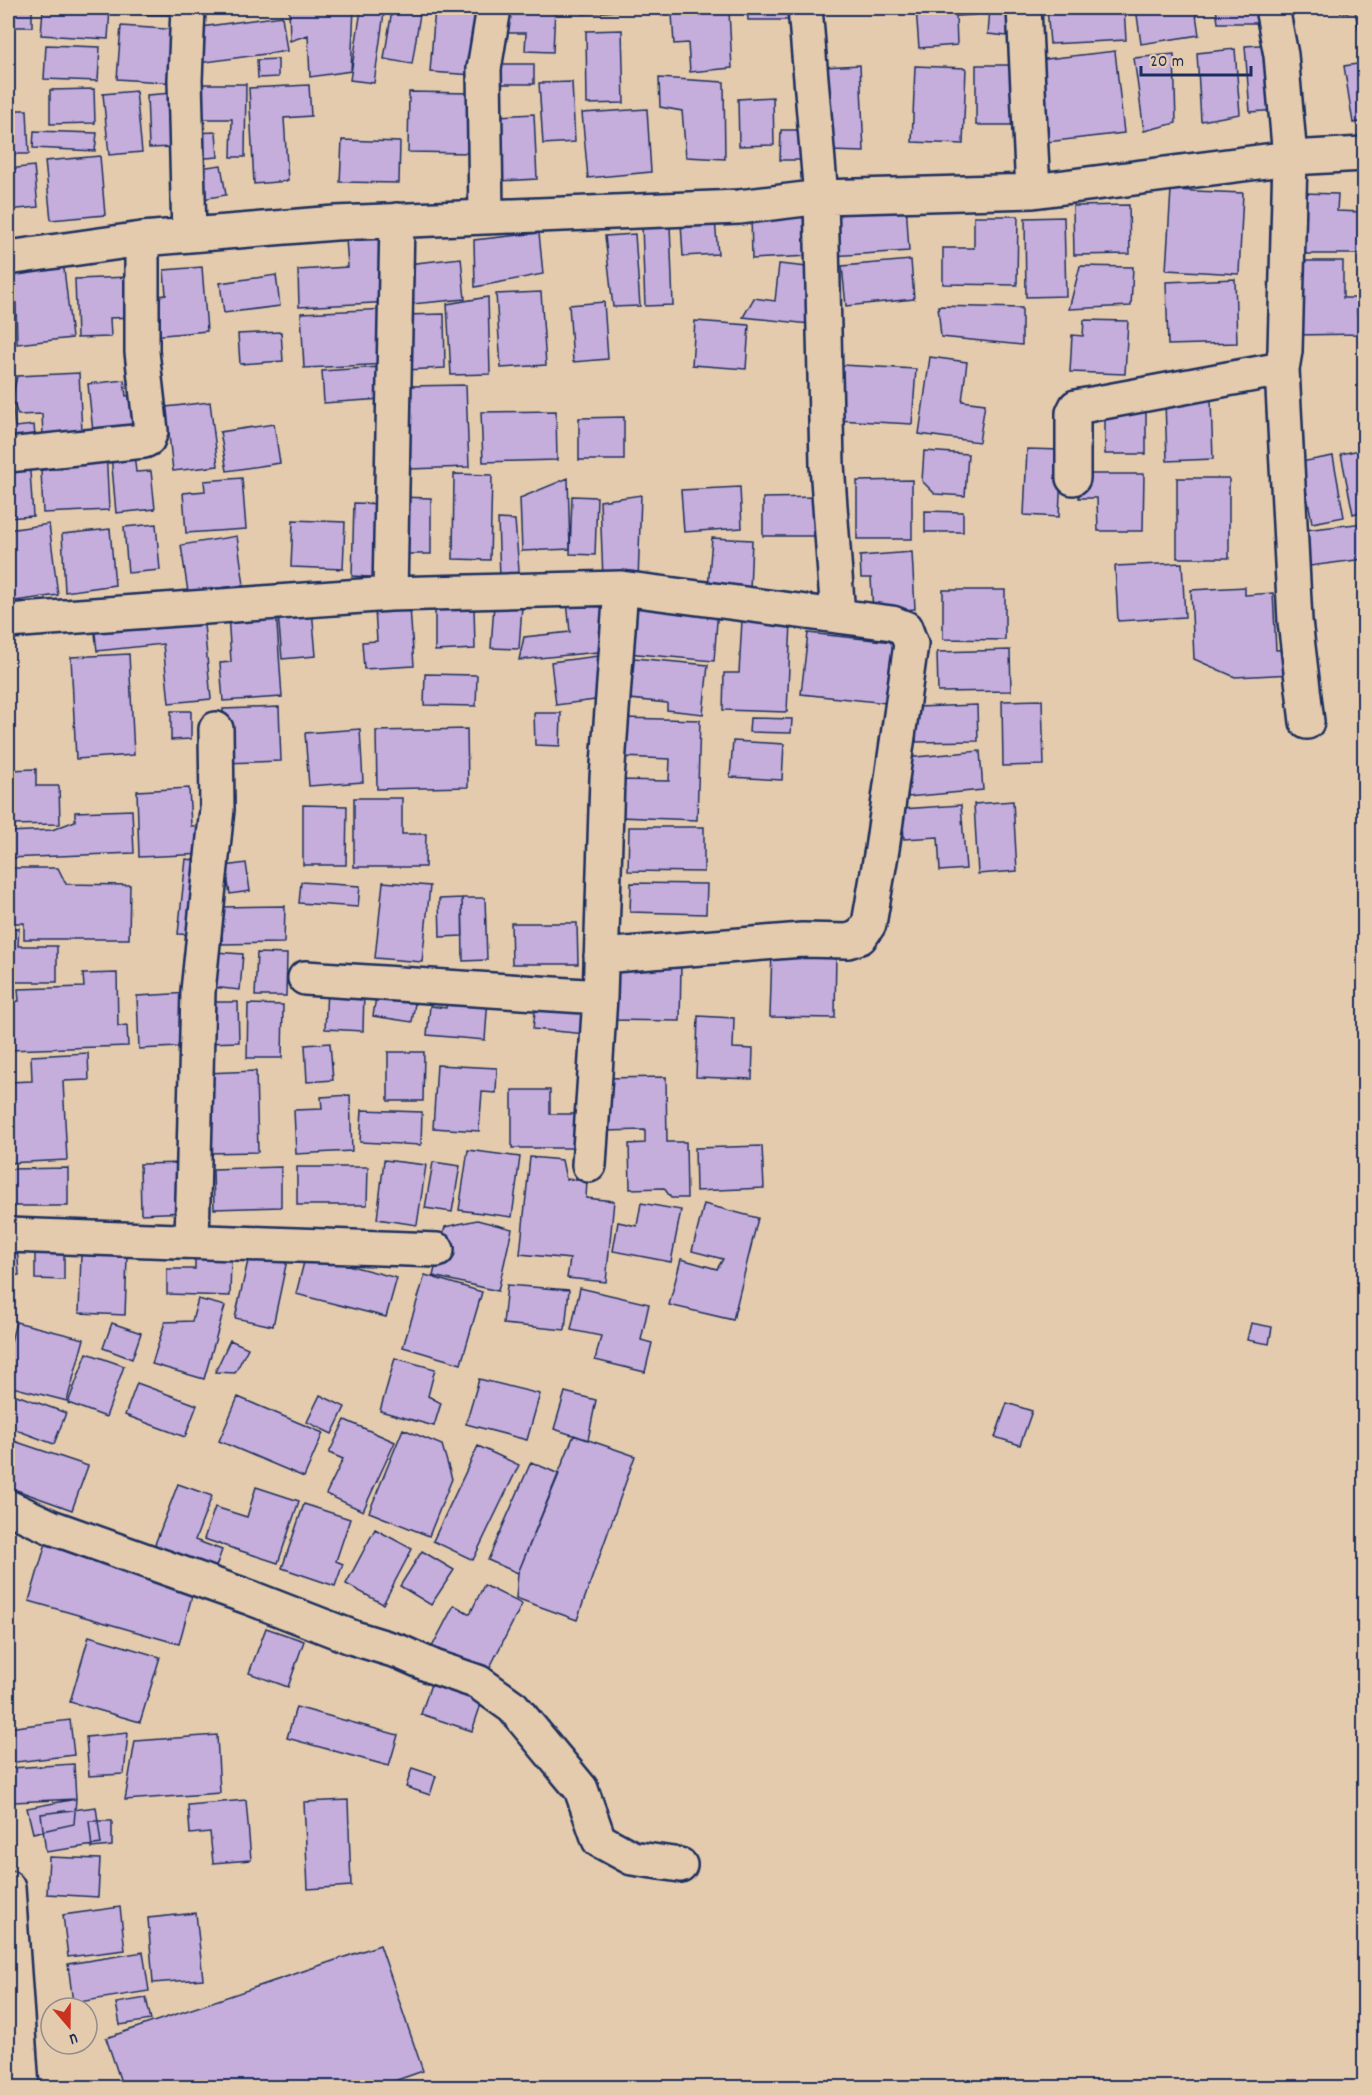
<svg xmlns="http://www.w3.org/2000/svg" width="1372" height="2095" viewBox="0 0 1372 2095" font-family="Dekko,sans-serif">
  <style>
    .building { fill: #c5addc; stroke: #1b2f5e; stroke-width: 1.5 }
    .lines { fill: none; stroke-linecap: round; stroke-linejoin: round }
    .minor-casing { stroke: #1b2f5e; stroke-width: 38 }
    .minor { stroke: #e5cbad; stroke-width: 33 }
  </style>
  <rect width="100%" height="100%" fill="#e5cbad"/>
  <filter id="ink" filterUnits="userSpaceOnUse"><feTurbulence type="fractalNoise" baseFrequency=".0167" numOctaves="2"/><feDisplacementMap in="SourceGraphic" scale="12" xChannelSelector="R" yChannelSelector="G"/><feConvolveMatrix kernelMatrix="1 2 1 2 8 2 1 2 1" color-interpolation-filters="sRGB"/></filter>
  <g filter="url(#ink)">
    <!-- building -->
    <path class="building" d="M8,8H32V27H8Z
      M43,8H110L108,39L41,35Z
      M120,8H181V15L120,14Z
      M289,8H354L351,71L310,77L308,35L290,41Z
      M435,8L479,11L474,75L430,72Z
      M503,8H555L553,52L525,51L526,33H502Z
      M582,8H627V10L583,14Z
      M747,8H793V20H748Z
      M916,8H974V15L956,16L957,45L919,48Z
      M990,8H1016L1017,37L988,34Z
      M1047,8H1124L1126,40L1050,44Z
      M1136,8H1195L1199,35L1141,44Z
      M1216,8H1256L1257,23H1218Z
      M1340,8H1364V41L1361,42L1355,11L1341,14Z
      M361,10L384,13L374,83L350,80Z
      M392,10L420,14L412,64L384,59Z
      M729,11L732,68L690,72L688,43L674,44L672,14Z
      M282,16L287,51L199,63L194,28Z
      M121,26L180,30L176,83L117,79Z
      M622,30L624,103L587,104L586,31Z
      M1274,44L1278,110L1250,112L1245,46Z
      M46,45L100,47L98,81L44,79Z
      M1235,49L1240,114L1201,121L1197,53Z
      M1115,51L1124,133L1047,142L1038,60Z
      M1174,54L1176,123L1144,131L1134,58Z
      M278,59V77L258,78L257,60Z
      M1364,63V121L1353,123L1344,66Z
      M498,64H534V84H498Z
      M860,65L864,152L828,151L823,67Z
      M976,65H1017V125H976Z
      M915,66L966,68L963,144L912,142Z
      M659,78L724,82L725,159L686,157L682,111L660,107Z
      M572,82L575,142L543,144L539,83Z
      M191,84H246L245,157H231L232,119H190Z
      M309,85L311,116L284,118L288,181L254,184L249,88Z
      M94,89L95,123L50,124V90Z
      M136,91L142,152L109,155L103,94Z
      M409,92L472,93L471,153L408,152Z
      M173,93L175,147L149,148L147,95Z
      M773,97L774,145L739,146L738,99Z
      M647,109L651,172L588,178L582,113Z
      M8,110H27L29,154H8Z
      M534,114L537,179L499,181L496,116Z
      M781,130H805V160H780Z
      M34,131L97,133L95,151L33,148Z
      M216,132L218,157L194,159L192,133Z
      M342,140L400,142L399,183L340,182Z
      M100,156L105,215L51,220L45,161Z
      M221,165L226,195L197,200L193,169Z
      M34,166L38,207L8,210V169Z
      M1171,190L1243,193L1239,274L1166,270Z
      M1302,193L1338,194L1337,211L1362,212V254H1301Z
      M906,202L909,251L831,256L829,207Z
      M1129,205L1130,254L1074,255L1073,206Z
      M809,210L810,256L752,259L751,213Z
      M974,216H1018L1017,285L943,284V248H974Z
      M1064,217L1066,296L1026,297L1025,218Z
      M715,220L718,254L683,256L681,223Z
      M670,225L673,305L645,306L642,226Z
      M539,233L543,274L475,287L474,240Z
      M635,234L640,306L613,307L605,236Z
      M389,237L392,302L299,307L298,270L348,267L346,239Z
      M461,258L465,299L412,304L407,264Z
      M63,260L72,338L17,344L16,305L11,263Z
      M911,260L914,299L846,306L842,266Z
      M1294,261H1343V298H1357V314H1364V334L1294,335Z
      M8,263H11L16,305L8,306Z
      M779,264L817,268L810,324L743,317L754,298L775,301Z
      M1080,266L1133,267L1131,306L1069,309Z
      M202,267L207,331L153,336L150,297L166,295L164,270Z
      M276,275L280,306L224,313L220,283Z
      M130,277L132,317L110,318L111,337L77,338L75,279Z
      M1235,279L1237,343L1168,345L1166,282Z
      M541,292L546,365L501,368L496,294Z
      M488,297L490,374L451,375L447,304Z
      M604,302L608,359L573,362L569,305Z
      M938,306L1022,308V345L941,337Z
      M388,309L391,364L304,368L301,313Z
      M444,314L445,368L406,370L404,315Z
      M1084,320L1128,321L1125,374L1070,372L1072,335L1083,336Z
      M695,321L749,325L746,369L692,365Z
      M281,332L283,361L240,364L238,334Z
      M930,357L967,362L962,401L985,404L979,442L919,434Z
      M841,365L916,369L912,424L837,420Z
      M380,367L382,399L324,403L322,371Z
      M79,373L82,432L43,435L42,414L18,415L12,399L17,376Z
      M124,380L126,396L138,395L142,437L94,442L88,384Z
      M466,385L469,467L410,469L407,386Z
      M8,399H12L15,427L34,425L36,448L8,450Z
      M1211,400L1213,459L1167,461L1165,402Z
      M210,402L218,466L173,471L166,407Z
      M1105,407H1146V454H1105Z
      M556,411L557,460L483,462L481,412Z
      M624,417V460H579V418Z
      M274,424L280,463L227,471L220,432Z
      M106,448L109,510L43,513L41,470L67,468L66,450Z
      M1027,449L1062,450L1059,517L1024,515Z
      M1364,449V511L1353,514L1341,454Z
      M924,451L968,454L965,496L935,494L922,481Z
      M134,453L136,472L151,471L155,509L116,513L111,455Z
      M1333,456L1344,517L1312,523L1301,462Z
      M29,457L33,516L8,518V459Z
      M454,474L492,475L490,560L453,559Z
      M1079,474H1144L1143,531H1098L1097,498H1079Z
      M242,478L246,529L186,533L183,493L205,491L204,481Z
      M568,478L570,549L522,551L520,498Z
      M1177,478H1229V558H1177Z
      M912,480V539H857V481Z
      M740,487L742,528L684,532L681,490Z
      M641,495L638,582L603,579L600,501Z
      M572,496L597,497L595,555L570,554Z
      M398,497L431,498V554H400Z
      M819,497L820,536H763V498Z
      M354,503L388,504L385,578L352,576Z
      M925,511L963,512V532H925Z
      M498,519L515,520L520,583L500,579Z
      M293,520L345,522L343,569L291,567Z
      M1364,523V559L1310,566L1305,530Z
      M49,524L58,595L8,602V530Z
      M156,524L160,570L128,573L124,527Z
      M110,529L115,585L65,592L62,534Z
      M237,536L244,585L188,592L181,545Z
      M712,538L752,540L750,590L708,588Z
      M912,552L915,609L873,613L871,578H861L860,556Z
      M1182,563L1185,617L1118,621L1115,566Z
      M1245,587V595L1273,593L1276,650L1292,649L1293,674L1235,677L1194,659L1191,590Z
      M943,590H1005V640L943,639Z
      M602,597L608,651L519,660L524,637L570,632L567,601Z
      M494,604L522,606L519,649L491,648Z
      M671,604L718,608L714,661L627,653L631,607L667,611Z
      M474,606L475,649L435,651V607Z
      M410,607L414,666L364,669L362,642L377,641L375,610Z
      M312,609L316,656L282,659L278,613Z
      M276,610L282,697L223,701L220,663L231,662L228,613Z
      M203,614L211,699L169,703L163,644L97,651L94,625Z
      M742,620L791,622L787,712L723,710L724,673H739Z
      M808,633L903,643L896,704L801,694Z
      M1010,650L1011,691L938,692L937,652Z
      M129,654L134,755L76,759L71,657Z
      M606,655L611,698L556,705L551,662Z
      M634,658L708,665L703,714L667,710V703L630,699Z
      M425,674L477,675L476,706L424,705Z
      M1042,700L1044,765L1003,766L1002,701Z
      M977,705L978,741L916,742L915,707Z
      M279,707L281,761L224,763L223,709Z
      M171,711H191V739L171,740Z
      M534,713H561L560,746L535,745Z
      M623,718L700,720L697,820L619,817L620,780L669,781L670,759L622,757Z
      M750,718L792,719L791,733L749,732Z
      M360,729L363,782L309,786L305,733Z
      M467,729L468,787L377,789L376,731Z
      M733,741L784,744L782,780L730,777Z
      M980,751L983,790L908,797L905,758Z
      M36,769V786H59L60,824L8,825V770Z
      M189,788L191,826L205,825L206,854L139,857L137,791Z
      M354,798H402V834H426L425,867H354Z
      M1013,801L1017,871L978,874L974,804Z
      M303,805L347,806L346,865H303Z
      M961,805L966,869L940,871L938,837L904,839L902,809Z
      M132,810L134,853L8,858V832L52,830L75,821V812Z
      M629,827H704V872L628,871Z
      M186,859L202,861L195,935L178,934Z
      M246,863L250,891L230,894L225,866Z
      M8,868H58L66,884L130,885L129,939H24V923H8Z
      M301,882L360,886L358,907L299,903Z
      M383,882L430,886L422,962L375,958Z
      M631,883L707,884L706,914L630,912Z
      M462,898H485L487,960L463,961Z
      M462,898L463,936L440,937L439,899Z
      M285,906L284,943L222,944V907Z
      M511,923H577L578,964H512Z
      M8,928H19L18,946H57V982H8Z
      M772,950L836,951L835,1018L770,1017Z
      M214,952L243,954L240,990L211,987Z
      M257,953L287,954L286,996H255Z
      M609,965L681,966L680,1021L608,1020Z
      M117,973L118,1026L127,1025L128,1046L8,1050V1002L19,1001L18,989L84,987L83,974Z
      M327,989L364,990L363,1031L325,1029Z
      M377,991L416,997L412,1022L373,1016Z
      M190,993L178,1047L139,1049L137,996Z
      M447,994L488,998L485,1040L427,1035L430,1006L446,1008Z
      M206,1002H238L239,1042L207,1043Z
      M536,1003L589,1008L586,1034L533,1029Z
      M248,1004L283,1005L282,1058H247Z
      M698,1016L734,1018L733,1048L753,1049L752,1079L696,1077Z
      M330,1043L333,1080L307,1082L305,1045Z
      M388,1052H424L423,1101H388Z
      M88,1053L89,1080L63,1081L67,1160L8,1163V1082L32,1081L31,1056Z
      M437,1065L497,1068L496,1093L482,1092L479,1131L433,1128Z
      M256,1071L258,1152L207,1153L205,1073Z
      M666,1077L667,1142H686L687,1198H671L664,1188L630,1189L629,1144L645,1143V1130L604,1131L603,1078Z
      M512,1090H550V1114H584L583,1148H512Z
      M350,1095L352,1151L296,1154L294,1110L322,1109L321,1097Z
      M362,1110L422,1112L421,1145L360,1142Z
      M762,1146L764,1188L696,1191L695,1148Z
      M468,1150L520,1157L512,1217L459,1210Z
      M530,1157L562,1160L566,1179L587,1181L586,1198L614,1201L606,1282L567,1278L570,1259L520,1254Z
      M384,1160L426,1165L417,1225L377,1219Z
      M433,1162L460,1166L452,1212L425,1208Z
      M185,1163L187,1212L141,1214L140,1164Z
      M281,1167V1207L214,1209L213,1169Z
      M297,1167H368L367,1205H297Z
      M68,1168V1206H8V1169Z
      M641,1203L681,1210L671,1262L613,1251L618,1222L637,1226Z
      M704,1204L758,1218L733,1320L669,1305L681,1259L717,1269L723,1259L692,1251Z
      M477,1220L512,1229L498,1291L433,1276L445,1227Z
      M17,1244L19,1275L8,1276V1245Z
      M35,1245H64V1280L35,1279Z
      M250,1252L287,1260L273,1326L235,1318Z
      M306,1254L397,1278L386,1317L296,1294Z
      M81,1255L127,1257L125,1315L79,1313Z
      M195,1257L231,1258L230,1296L167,1294V1269H195Z
      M425,1275L482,1292L461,1364L403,1347Z
      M507,1285L569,1290L565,1330L503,1324Z
      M580,1288L649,1304L641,1340L652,1343L645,1372L595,1360L601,1336L571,1330Z
      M198,1299L225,1306L204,1379L152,1364L165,1322L192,1321Z
      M16,1322L84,1339L67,1401L8,1386V1353Z
      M112,1323L141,1333L132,1359L103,1348Z
      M1251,1323L1272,1327L1269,1344L1247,1340Z
      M230,1340L248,1348L235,1373L215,1372Z
      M87,1353L124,1366L106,1417L68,1403Z
      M395,1358L435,1369L428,1396L441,1403L434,1426L380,1411Z
      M479,1379L540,1394L527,1440L466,1424Z
      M137,1383L197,1405L185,1437L125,1415Z
      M8,1392L66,1413L54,1444L8,1427Z
      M565,1392L596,1400L588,1440L554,1429Z
      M320,1395L345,1407L332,1434L307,1422Z
      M238,1397L323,1433L304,1477L219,1441Z
      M1007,1403L1032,1411L1020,1445L995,1437Z
      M345,1420L395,1442L363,1511L326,1494L343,1459L329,1453Z
      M403,1429L442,1445L452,1479L429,1536L369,1512Z
      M574,1435L635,1456L577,1620L516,1598L518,1573Z
      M8,1439L88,1466L72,1510L8,1487Z
      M478,1446L519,1465L473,1560L433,1541Z
      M531,1462L559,1474L518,1573L488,1560Z
      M178,1484L212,1496L195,1540L222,1550L213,1575L152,1552Z
      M256,1487L299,1501L278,1563L204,1539L215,1507L247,1517Z
      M304,1504L350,1519L336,1561L343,1564L335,1586L282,1568Z
      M375,1529L412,1549L383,1604L346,1584Z
      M46,1543L193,1592L179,1644L29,1601Z
      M422,1551L454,1570L431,1605L400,1586Z
      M484,1585L522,1604L486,1675L432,1647L454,1605L470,1614Z
      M266,1628L304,1641L288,1687L249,1673Z
      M89,1636L160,1657L140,1722L70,1702Z
      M434,1675L485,1692L472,1731L421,1714Z
      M296,1707L398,1735L389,1766L287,1738Z
      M70,1720L74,1755L8,1763V1728Z
      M128,1733L124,1774L89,1776L86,1737Z
      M217,1735L220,1793L125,1800L135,1741Z
      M74,1764L76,1799L14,1802L11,1768Z
      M412,1768L436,1776L430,1795L406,1787Z
      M76,1799L74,1824L33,1833L27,1808Z
      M246,1800L251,1860L213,1863L210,1832L190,1834L188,1805Z
      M348,1800L351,1886L308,1889L304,1802Z
      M96,1807L101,1844L46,1852L41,1814Z
      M89,1821H112V1846L92,1848Z
      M49,1857L100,1859L98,1897L47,1894Z
      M120,1907L125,1950L68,1957L63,1915Z
      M196,1913L203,1979L153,1983L148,1918Z
      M380,1945L423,2071L374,2088H123L106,2038Z
      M143,1952L149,1991L73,2003L68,1964Z
      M146,1998L151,2020L120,2025L116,2003Z"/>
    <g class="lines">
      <!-- minor casing -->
      <g class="minor-casing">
        <path id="minor" d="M188,8L185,80L189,235
          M805,8L821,197L827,465L838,616
          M1024,8L1033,191
          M1272,8L1281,55L1290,158L1285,351L1282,369L1295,621L1307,722
          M486,217L484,69L494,8
          M8,258L142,239L335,223L739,207L821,197L1033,191L1290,158L1364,154
          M8,455L144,441L148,439L151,431L142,352V239
          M1073,478V413L1076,407L1282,369
          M390,594L397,220
          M8,621L390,594L621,588L892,623L905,628L911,644L882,849L869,924L860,937L848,941L802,940L601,956
          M305,978L600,997
          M589,1165L600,997L607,778L621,588
          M8,1235L437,1250
          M192,1241L198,991L217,809L216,729
          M8,1507L51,1527L251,1598L354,1638L400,1652L434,1667L478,1682L513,1707L581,1789L599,1840L632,1858L680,1865
          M8,1888L22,2088"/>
      </g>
      <!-- minor -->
      <use href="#minor" class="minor"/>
    </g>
  </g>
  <!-- margin -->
  <rect width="1372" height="2095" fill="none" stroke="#e5cbad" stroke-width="30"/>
  <rect x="15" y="15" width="1342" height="2065" fill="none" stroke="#1b2f5e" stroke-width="2" filter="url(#ink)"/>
  <!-- north arrow -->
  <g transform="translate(69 2026) rotate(160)"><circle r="28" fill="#e5cbad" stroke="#948d8d" stroke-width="1.5"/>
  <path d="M0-4.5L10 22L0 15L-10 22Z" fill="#c8321e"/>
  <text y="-9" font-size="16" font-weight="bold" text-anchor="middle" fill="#1b2f5e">U</text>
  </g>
  <!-- scale -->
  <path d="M1141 66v9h110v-9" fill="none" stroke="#1b2f5e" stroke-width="3"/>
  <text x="1150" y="66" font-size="18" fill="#1b2f5e" stroke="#e5cbad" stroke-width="4.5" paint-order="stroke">20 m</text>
</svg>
